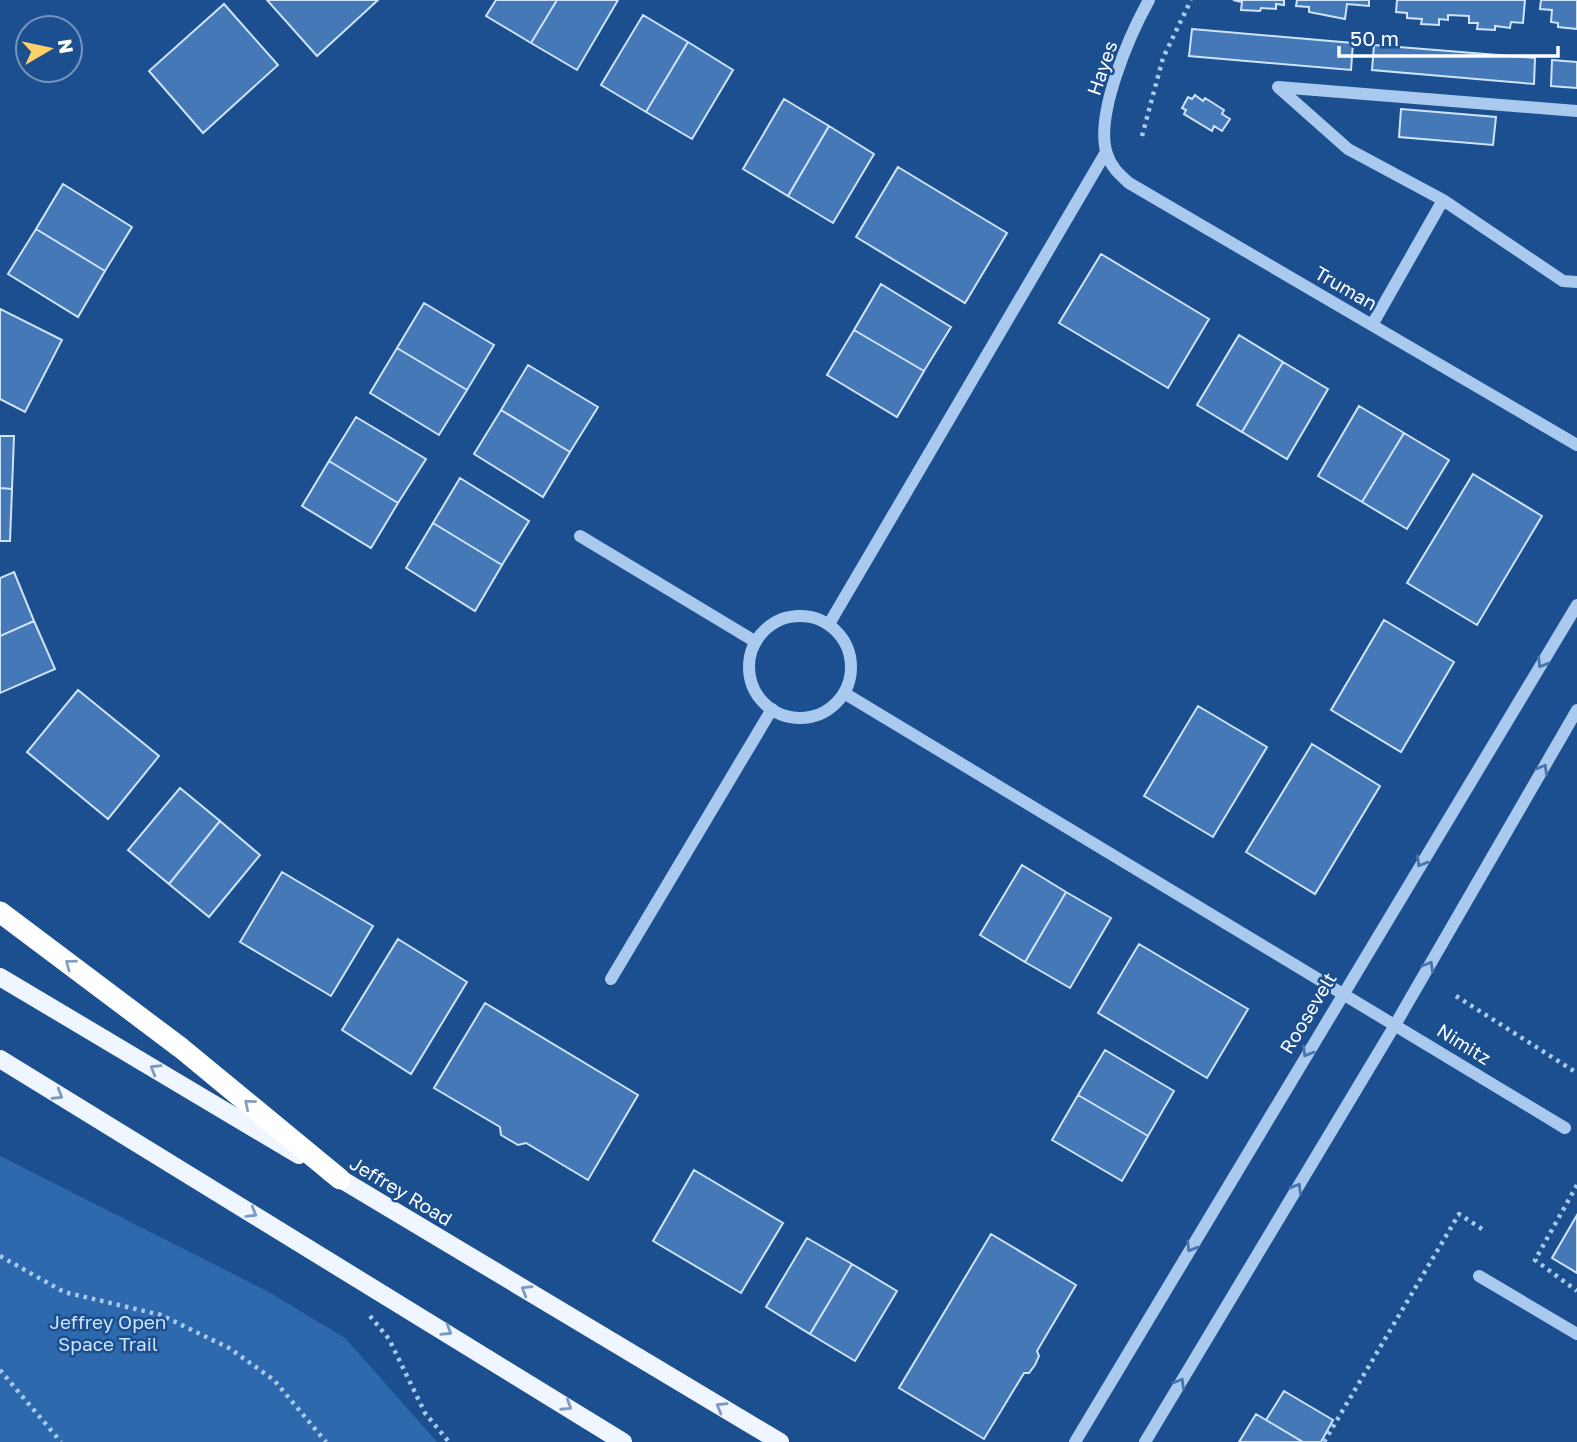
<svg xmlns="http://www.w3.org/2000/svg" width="1577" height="1442" viewBox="0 0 1577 1442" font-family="'Golos Text',sans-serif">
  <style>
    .green { fill: #2e69ad }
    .building { fill: #4478b7; stroke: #cfe3fa; stroke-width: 2 }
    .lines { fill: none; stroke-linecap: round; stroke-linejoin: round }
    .path { stroke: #a9c9ee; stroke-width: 4.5; stroke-dasharray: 3.5 5; stroke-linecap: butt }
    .minor { stroke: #a9c9ee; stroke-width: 12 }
    .major { stroke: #f0f6ff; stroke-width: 18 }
    .highway { stroke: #fff; stroke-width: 21 }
    .oneway { stroke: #4674ac }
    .oneway2 { stroke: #829ec1 }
    .oneway3 { stroke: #7b9ac1 }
    .labels { text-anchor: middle; stroke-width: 5; stroke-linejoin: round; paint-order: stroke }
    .street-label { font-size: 19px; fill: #fff; stroke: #1b4f8f }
    .park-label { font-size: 19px; fill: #cfe3fa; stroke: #1b4f8f }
  </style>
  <rect width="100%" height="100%" fill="#1b4f8f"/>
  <!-- green -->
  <path class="green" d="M0,1156L267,1291L345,1338L437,1442H0Z"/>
  <!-- building -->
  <path class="building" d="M267,0H378L317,56Z
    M496,0H557L531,43L486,16Z
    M557,0H618L577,70L531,43Z
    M1233,0H1284V5L1276,4V9L1261,8L1260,11L1241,10L1242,2Z
    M1297,0H1369V6L1347,4L1345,19L1309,12V7L1296,6Z
    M1397,0H1525L1523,23L1511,22L1510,28L1495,26V30L1477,29L1478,23H1469V16L1448,15V20L1439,19V25L1421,24L1422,19L1407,18V13L1396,12Z
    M1541,0H1577V29L1558,27V23L1551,22L1552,10L1540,9Z
    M224,4L278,65L203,133L149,71Z
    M643,15L688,42L646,112L601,85Z
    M1192,29L1353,43L1351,70L1189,56Z
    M688,42L733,70L692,139L646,112Z
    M1374,45L1535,58L1534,84L1372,70Z
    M1552,60L1577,62V88L1551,86Z
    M1195,95L1203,101L1205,98L1224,110L1222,114L1230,119L1222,131L1214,126L1212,131L1184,114L1186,110L1182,108L1188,97L1192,99Z
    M784,99L829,126L788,196L743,169Z
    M1401,109L1496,117L1493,145L1399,137Z
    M829,126L874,154L833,223L788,196Z
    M898,167L1007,233L965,303L856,237Z
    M63,184L132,227L105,271L36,229Z
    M36,229L105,271L78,317L8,274Z
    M1101,254L1209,319L1168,388L1059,323Z
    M881,284L951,327L924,371L854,330Z
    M424,303L494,345L467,390L397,348Z
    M0,309L62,340L25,412L0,399Z
    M854,330L924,371L897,417L827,375Z
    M1239,335L1283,362L1242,432L1197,405Z
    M397,348L467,390L439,435L370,393Z
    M1283,362L1328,389L1287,459L1242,432Z
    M528,365L598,407L570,452L501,410Z
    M1359,406L1404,433L1362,502L1318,476Z
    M501,410L570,452L543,497L474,454Z
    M356,417L426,459L398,503L329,461Z
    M1404,433L1449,460L1407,529L1362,502Z
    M0,436H14L12,489L0,488Z
    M329,461L398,503L371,548L302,506Z
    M1473,474L1542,516L1477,625L1407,583Z
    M460,478L529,521L502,565L433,523Z
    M0,488L12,489L10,541H0Z
    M433,523L502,565L475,611L406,568Z
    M14,572L34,621L0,636V578Z
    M1384,620L1454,662L1401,752L1331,710Z
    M34,621L55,669L0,693V636Z
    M78,690L159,756L108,819L27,752Z
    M1198,706L1267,747L1213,837L1144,796Z
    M1312,744L1380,786L1315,894L1246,852Z
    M180,788L220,821L169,884L128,850Z
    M220,821L260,855L209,917L169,884Z
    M1022,865L1066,892L1025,962L980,935Z
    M282,872L373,926L331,996L240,942Z
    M1066,892L1111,918L1070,988L1025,962Z
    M398,939L467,982L411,1074L342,1030Z
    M1139,944L1248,1009L1207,1078L1098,1013Z
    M485,1003L638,1095L588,1180L526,1143L518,1145L501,1135L500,1127L434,1088Z
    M1105,1050L1174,1091L1148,1136L1078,1095Z
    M1078,1095L1148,1136L1122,1181L1052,1140Z
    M694,1170L783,1223L741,1293L653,1241Z
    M1577,1215V1273L1552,1258Z
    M991,1234L1076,1285L1037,1351L1039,1356L1035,1365L1029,1373H1024L984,1439L899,1388Z
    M807,1238L852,1264L810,1334L766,1307Z
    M852,1264L897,1291L855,1361L810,1334Z
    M1284,1391L1333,1420L1321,1442H1303L1266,1420Z
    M1256,1414L1266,1420L1303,1442H1239Z"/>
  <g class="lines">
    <!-- path -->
    <path class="path" d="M1142,136L1163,58L1191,0
      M1456,996L1577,1073
      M1577,1185L1535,1260L1577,1291
      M0,1256L64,1292L161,1315L229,1348L274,1380L326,1442
      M370,1316L389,1339L425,1413L449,1442
      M0,1370L61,1442
      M1324,1442L1459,1214L1482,1229"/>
    <!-- minor -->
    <path class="minor" d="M1149,0C1130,34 1094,116 1107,154C1111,167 1119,174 1129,183L1577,445
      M1577,111L1278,87L1348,149L1443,200L1563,281L1577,282
      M1372,325L1443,200
      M580,536L756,642
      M749 667a51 51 0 1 1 102 0a51 51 0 1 1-102 0Z
      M829,624L1106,152
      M844,693L1565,1128
      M611,979L772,709
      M1479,1276L1577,1334
      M1075,1442L1577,605
      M1145,1442L1395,1025L1577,710"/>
    <!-- major -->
    <path class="major" d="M0,977L299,1155
      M0,1059L623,1442
      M329,1172L780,1442"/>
    <!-- highway -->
    <path class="highway" d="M0,912L181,1048L340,1179"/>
  </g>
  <!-- one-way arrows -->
  <defs><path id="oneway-chevron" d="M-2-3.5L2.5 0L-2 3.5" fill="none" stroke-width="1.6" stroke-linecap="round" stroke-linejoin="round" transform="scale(1.75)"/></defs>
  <g class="oneway">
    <use href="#oneway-chevron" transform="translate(1542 663) rotate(121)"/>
    <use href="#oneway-chevron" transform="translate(1543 769) rotate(-60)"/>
    <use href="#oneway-chevron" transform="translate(1421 862) rotate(121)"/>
    <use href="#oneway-chevron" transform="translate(1429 966) rotate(-60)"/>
    <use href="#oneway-chevron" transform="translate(1307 1052) rotate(121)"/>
    <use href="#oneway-chevron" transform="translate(1297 1188) rotate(-59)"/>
    <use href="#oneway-chevron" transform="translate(1191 1247) rotate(121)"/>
    <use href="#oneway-chevron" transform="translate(1180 1383) rotate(-59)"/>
  </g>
  <g class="oneway2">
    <use href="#oneway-chevron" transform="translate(70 964) rotate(-143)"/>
    <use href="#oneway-chevron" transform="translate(249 1104) rotate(-140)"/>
  </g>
  <g class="oneway3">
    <use href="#oneway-chevron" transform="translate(155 1069) rotate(-149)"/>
    <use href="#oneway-chevron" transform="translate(58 1095) rotate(31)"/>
    <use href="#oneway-chevron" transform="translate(252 1213) rotate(31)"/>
    <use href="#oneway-chevron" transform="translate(526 1290) rotate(-149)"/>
    <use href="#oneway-chevron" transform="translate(447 1331) rotate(31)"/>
    <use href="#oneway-chevron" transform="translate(567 1406) rotate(33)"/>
    <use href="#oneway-chevron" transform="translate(721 1407) rotate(-149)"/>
  </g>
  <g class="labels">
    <!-- street labels -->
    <g class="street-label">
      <text transform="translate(1102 68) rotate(-71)" y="7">Hayes</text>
      <text transform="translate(1346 288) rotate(30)" y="7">Truman</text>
      <text transform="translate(1308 1013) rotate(-59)" y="7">Roosevelt</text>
      <text transform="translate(1464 1044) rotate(32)" y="7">Nimitz</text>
      <text transform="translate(401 1191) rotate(31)" y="7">Jeffrey Road</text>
    </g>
    <!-- park labels -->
    <g class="park-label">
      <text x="108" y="1329">Jeffrey Open<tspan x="108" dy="22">Space Trail</tspan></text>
    </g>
  </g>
  <!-- north arrow -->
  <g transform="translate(49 49) rotate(81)"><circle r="33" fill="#1b4f8f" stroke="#7695bc" stroke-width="2"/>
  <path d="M0-5L12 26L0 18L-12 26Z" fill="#ffd166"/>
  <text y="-10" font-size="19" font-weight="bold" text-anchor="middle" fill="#ffffff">N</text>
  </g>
  <!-- scale -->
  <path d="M1339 46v10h219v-10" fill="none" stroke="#ffffff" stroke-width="3.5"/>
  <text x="1350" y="46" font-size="21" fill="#ffffff" stroke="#1b4f8f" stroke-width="5" paint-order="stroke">50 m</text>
</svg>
